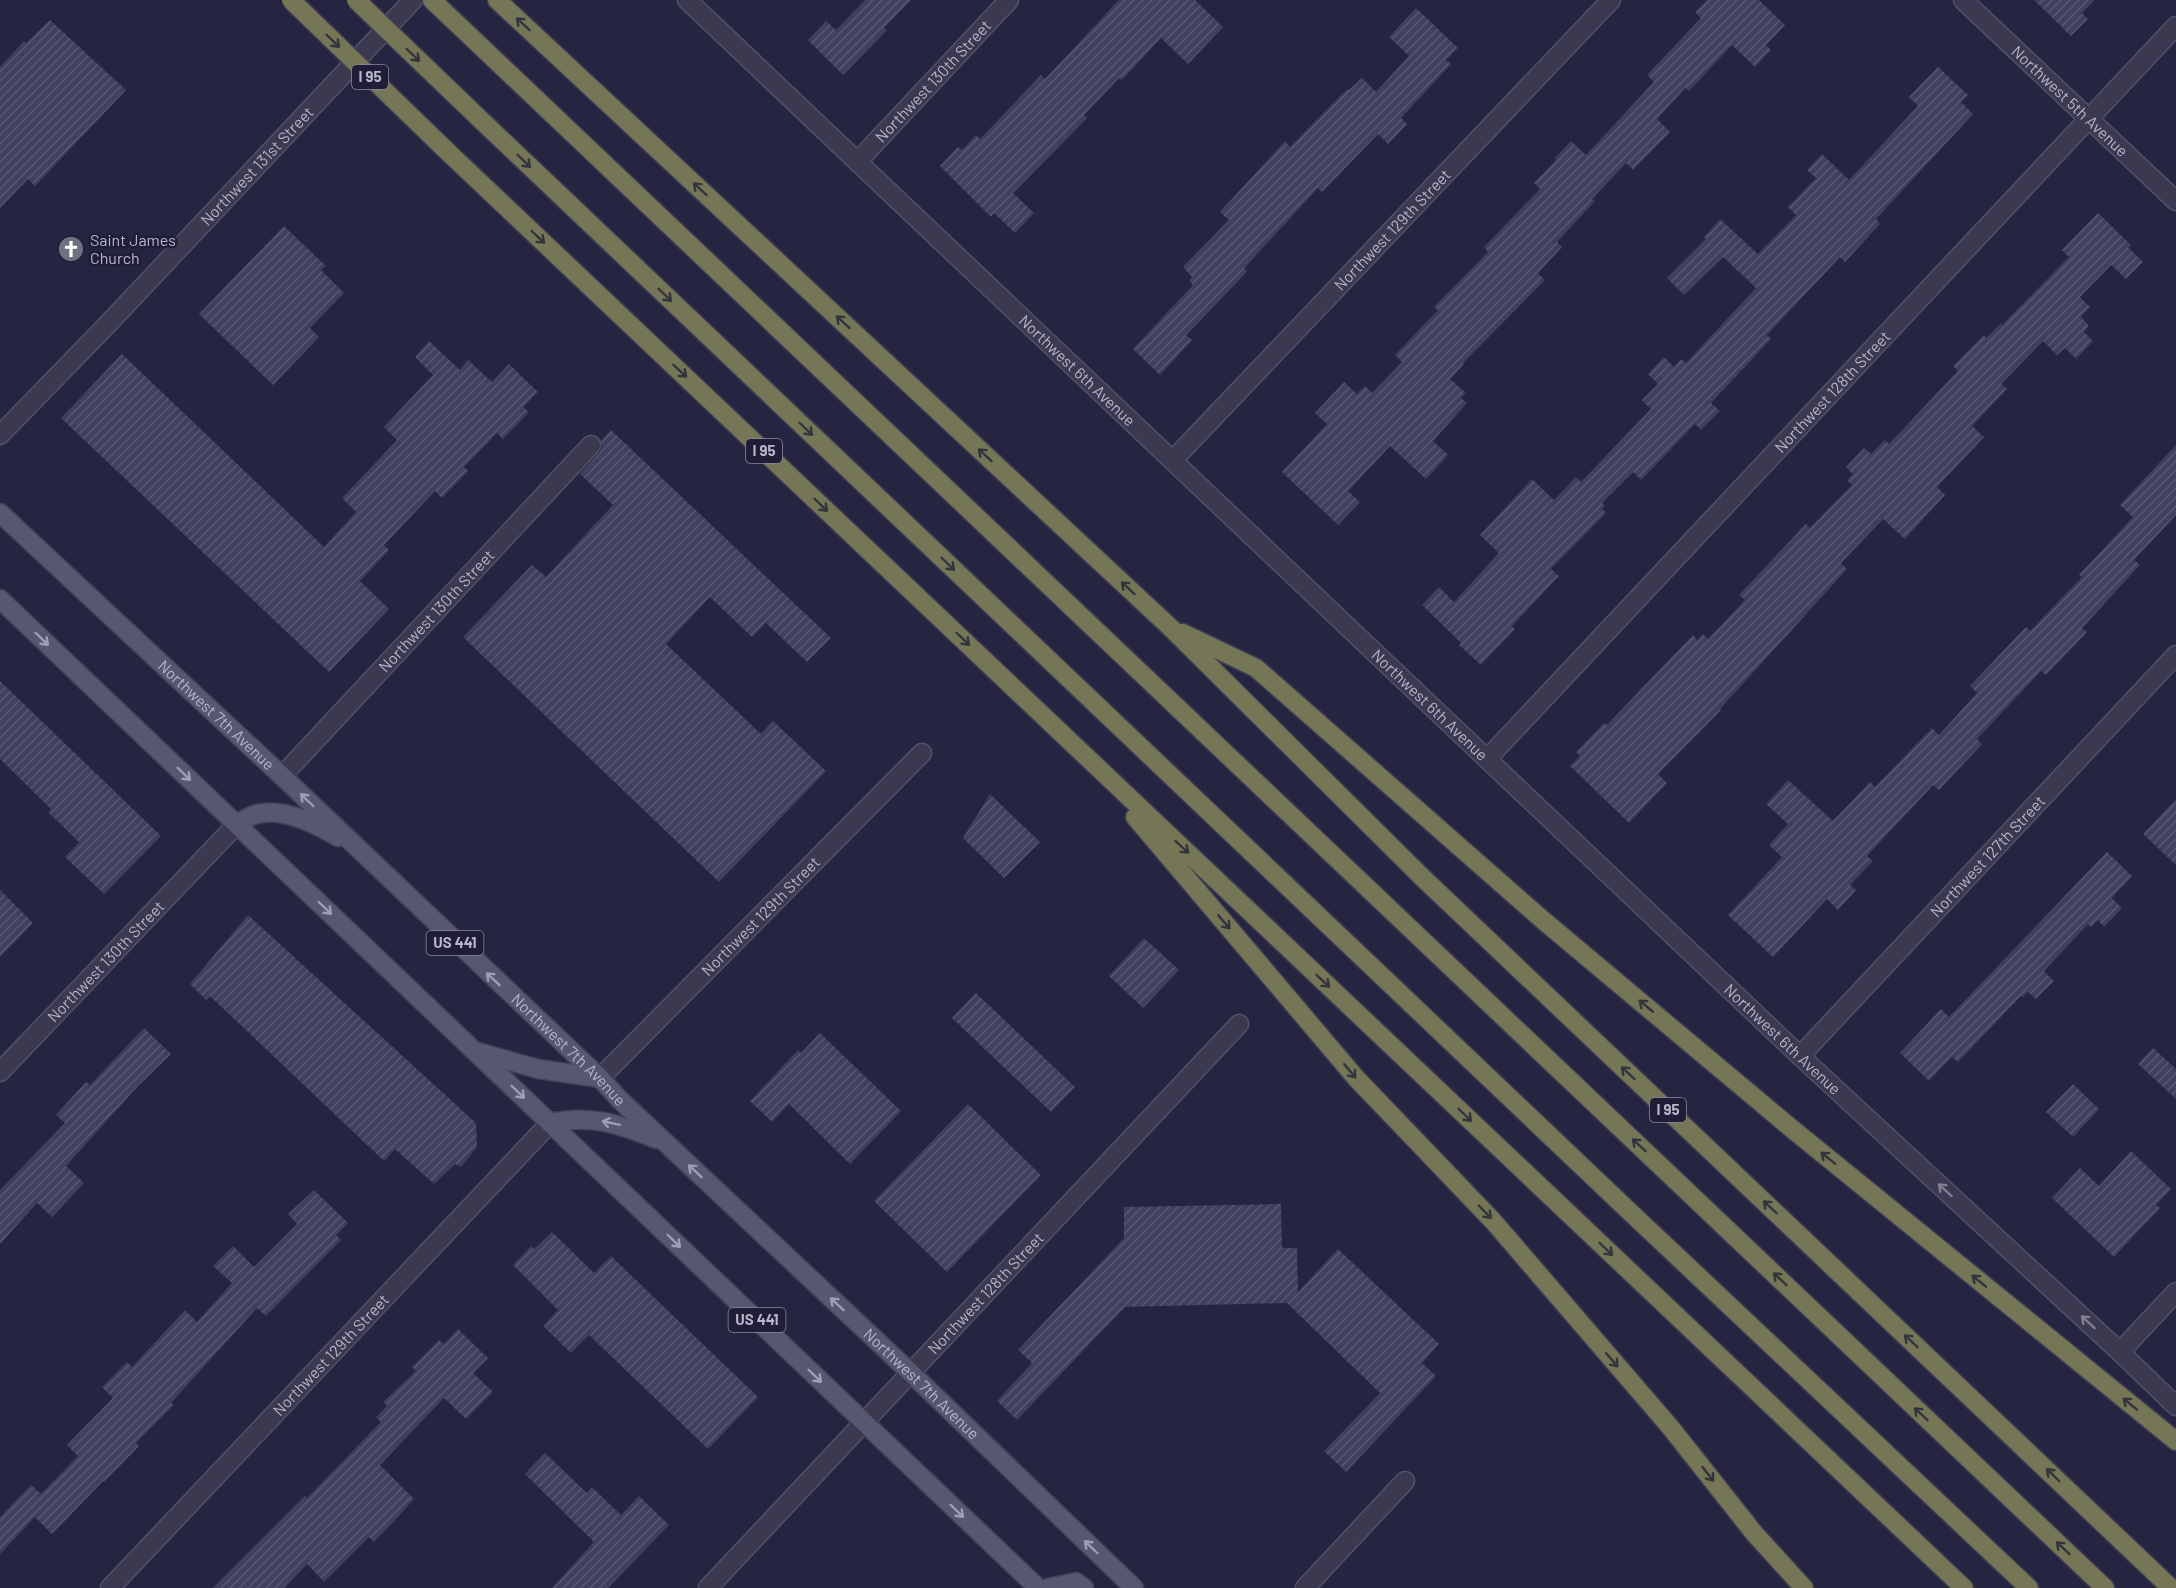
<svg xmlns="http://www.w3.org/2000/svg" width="2176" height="1588" viewBox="0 0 2176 1588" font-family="Barlow,sans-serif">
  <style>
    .building { fill: url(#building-hatch) }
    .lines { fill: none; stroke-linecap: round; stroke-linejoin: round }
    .minor-casing { stroke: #525168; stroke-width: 21 }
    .major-casing { stroke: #414056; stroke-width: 21 }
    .highway-casing { stroke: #3f3e55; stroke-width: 21 }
    .minor { stroke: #3a3950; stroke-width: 18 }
    .major { stroke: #585770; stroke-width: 18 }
    .highway { stroke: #757656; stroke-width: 18 }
    .highway-bridge-casing { stroke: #3f3e55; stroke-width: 21; stroke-linecap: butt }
    .highway-bridge { stroke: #757656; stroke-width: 18 }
    .oneway { stroke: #34343e }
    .oneway2 { stroke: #9f9eb4 }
    .oneway3 { stroke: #7f7e94 }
    .labels { text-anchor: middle; stroke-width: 5; stroke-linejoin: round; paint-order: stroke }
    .shield { fill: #1f1e36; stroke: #89889e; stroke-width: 1.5 }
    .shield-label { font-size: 15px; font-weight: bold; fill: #b7b6cb }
    .street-label { font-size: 16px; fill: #b7b6cb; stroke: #1f1e36 }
    .poi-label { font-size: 16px; fill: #b7b6cb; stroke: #1f1e36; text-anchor: start }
  </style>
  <defs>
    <pattern id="building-hatch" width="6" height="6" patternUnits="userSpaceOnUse" patternTransform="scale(1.5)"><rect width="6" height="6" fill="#3f3f5f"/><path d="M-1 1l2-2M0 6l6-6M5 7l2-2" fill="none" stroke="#585875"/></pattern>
  </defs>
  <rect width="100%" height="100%" fill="#252541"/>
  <!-- building -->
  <path class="building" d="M865,0H911L884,28L887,30L843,75L808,40L826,21L836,30Z
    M1119,0H1195L1223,27L1188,64L1161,38L1122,80L1119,78L1084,115L1087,118L1013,193L1034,213L1015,233L994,213L991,217L940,166L958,147L962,150L976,135L980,139L1041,75L1045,79Z
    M1707,0H1759L1785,25L1766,45L1771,50L1755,67L1732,45L1689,91L1685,88L1657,119L1670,132L1633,170L1626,163L1592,199L1595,201L1557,242L1562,247L1538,273L1545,280L1463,363L1464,364L1450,379L1466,393L1461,398L1467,403L1433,441L1448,455L1426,479L1390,446L1348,491L1360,502L1338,525L1282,472L1327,424L1315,413L1344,382L1357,394L1365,386L1372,393L1402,362L1395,355L1438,310L1434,307L1488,252L1484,247L1540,189L1534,183L1556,160L1555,158L1571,141L1586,155L1654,82L1647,75L1701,18L1695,12Z
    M2034,0H2095L2082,13L2088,19L2071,36Z
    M1416,8L1458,48L1446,60L1451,64L1401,118L1407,124L1388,144L1378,134L1322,192L1318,188L1244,268L1247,271L1246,273L1186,335L1192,340L1160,375L1133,349L1193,285L1189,281L1192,277L1183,267L1229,220L1220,212L1285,141L1290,147L1347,89L1349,90L1362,78L1376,92L1409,56L1389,37Z
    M50,20L126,90L35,186L28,179L0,208V67L24,41L26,43Z
    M1938,67L1968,95L1961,102L1973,114L1876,219L1880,224L1845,262L1840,257L1767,335L1771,339L1711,403L1720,411L1701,430L1695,424L1641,480L1633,472L1602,503L1605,506L1602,509L1606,513L1551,569L1559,576L1512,626L1515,629L1481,665L1459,645L1461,643L1422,605L1439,587L1454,602L1499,553L1480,535L1532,479L1554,500L1576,477L1581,482L1651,409L1642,400L1658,384L1648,374L1664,357L1674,367L1681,359L1686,363L1756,288L1723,257L1684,295L1667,278L1706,239L1704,237L1720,219L1758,254L1796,215L1788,207L1816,178L1807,170L1822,154L1849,180L1918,106L1909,97Z
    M2098,213L2131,245L2128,247L2143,262L2126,279L2111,265L2080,297L2090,307L2081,317L2089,326L2084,332L2093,341L2076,359L2065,348L2057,355L2043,341L2001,384L2007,389L1972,426L1984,437L1937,487L1945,495L1905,539L1883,519L1841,563L1847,569L1720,709L1721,710L1658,774L1667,783L1629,823L1570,766L1580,756L1576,752L1604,723L1607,725L1693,635L1697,640L1703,634L1708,639L1745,600L1739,595L1806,524L1810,528L1852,485L1847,480L1853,474L1846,467L1864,448L1871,454L1885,440L1889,444L1958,371L1953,366L1984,335L1986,338L2001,323L2002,325L2069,257L2062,250Z
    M284,226L326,266L321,270L344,293L310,328L319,337L273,385L199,314Z
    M429,341L460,370L468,360L492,382L509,364L538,392L523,407L529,412L503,439L497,433L464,467L468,471L442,498L435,491L384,545L389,550L360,581L389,609L329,672L61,418L122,354L324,547L356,512L342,498L397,440L384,427L433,375L415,357Z
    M611,430L831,638L807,662L766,623L752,637L710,597L666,644L761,734L773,721L826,771L719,882L463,637L532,565L546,577L613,505L580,474L600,452L602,447L601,441Z
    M2176,445V515L2134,560L2140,565L2082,628L2087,632L2046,675L2041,671L1977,739L1982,744L1939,790L1933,785L1867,856L1873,861L1850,885L1856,890L1838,910L1827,899L1773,957L1728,915L1782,857L1769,845L1788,824L1766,804L1788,780L1833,821L1870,782L1875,787L1932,728L1939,735L1977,693L1970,686L2026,627L2030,631L2082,577L2079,575L2133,517L2120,505Z
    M0,681L161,836L104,894L65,857L79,842L48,812L51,809L0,759Z
    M990,794L1040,842L1004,878L963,838Z
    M2176,799V865L2143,834Z
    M2107,852L2132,876L2112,898L2122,908L2104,927L2098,920L2091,927L2088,924L2044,971L2054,981L2036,999L2028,992L2023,997L2021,996L1958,1062L1952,1057L1929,1081L1900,1053L1941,1009L1949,1017Z
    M0,890L33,923L0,957Z
    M248,915L476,1123L477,1147L461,1167L455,1164L434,1184L395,1149L384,1161L210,996L206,1000L190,984Z
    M1144,938L1179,970L1143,1008L1109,976Z
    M976,993L1075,1087L1051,1112L952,1018Z
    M144,1028L171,1054L138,1086L66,1166L84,1183L52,1217L37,1203L0,1244V1190L65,1123L56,1115L86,1082L90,1085Z
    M820,1033L901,1111L850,1164L789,1104L772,1122L750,1101L798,1050L801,1053Z
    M2153,1048L2176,1069V1099L2138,1064Z
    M2073,1084L2099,1109L2073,1137L2046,1112Z
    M968,1104L1041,1175L947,1272L874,1201Z
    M2131,1151L2171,1189L2156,1205L2160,1208L2114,1257L2052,1198L2080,1168L2099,1186Z
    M314,1190L348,1223L336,1235L341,1240L266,1316L257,1308L171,1403L174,1405L136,1443L139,1446L104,1482L103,1481L52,1534L35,1517L0,1554V1517L31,1485L41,1494L78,1456L67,1445L113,1398L102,1387L127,1362L132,1367L185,1310L197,1322L232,1283L213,1266L233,1246L254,1267L297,1224L288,1214Z
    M1281,1204L1282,1248H1297L1298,1292L1338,1249L1439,1344L1422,1363L1436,1376L1346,1472L1324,1451L1380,1393L1287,1303L1125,1307L1017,1420L997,1401L1032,1363L1018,1350L1124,1238V1207Z
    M552,1232L594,1273L611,1256L758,1397L708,1449L589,1335L571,1353L543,1326L558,1310L513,1265L531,1246L534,1249Z
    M458,1329L488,1358L473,1373L493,1392L466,1419L444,1398L380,1465L414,1499L398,1517L374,1542L369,1537L324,1582L307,1564L284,1588H213L305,1496L307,1498L381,1422L376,1417L387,1406L383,1402L416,1371L412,1367L439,1340L444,1344Z
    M545,1453L587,1493L592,1487L621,1515L639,1496L669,1525L608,1588H552L594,1542L525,1474Z"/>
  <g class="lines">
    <!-- minor casing -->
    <g class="minor-casing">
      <g id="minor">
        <path id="s1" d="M687,0L1800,1056L2120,1352L2176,1406"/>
        <path id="s2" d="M1963,0L2176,201"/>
        <path id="s3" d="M857,162L1009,0"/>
        <path id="s4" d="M0,435L107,325L413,0"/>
        <path id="s5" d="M1173,460L1611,0"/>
        <path id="s6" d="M1487,759L2176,26"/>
        <path id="s7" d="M282,776L591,445"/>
        <path id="s8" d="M1800,1056L2176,655"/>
        <path id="s9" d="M0,1072L237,824"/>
        <path id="s10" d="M600,1078L922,753"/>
        <path d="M2120,1352L2176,1292"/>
        <path id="s11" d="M110,1588L550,1123"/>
        <path id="s12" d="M708,1588L1239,1024"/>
        <path d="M1305,1588L1405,1481"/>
      </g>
    </g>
    <!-- major casing -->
    <g class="major-casing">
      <g id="major">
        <path id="s13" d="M0,513L282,776L600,1078L619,1099L911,1373L1134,1588"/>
        <path d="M0,599L1038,1588"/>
        <path d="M237,824C242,821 248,817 254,815C280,806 316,824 338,837"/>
        <path d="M478,1052L538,1069L600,1078"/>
        <path d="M550,1123C591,1114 619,1124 656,1139"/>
        <path d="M1048,1588L1076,1582L1084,1588"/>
      </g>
    </g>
    <!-- highway casing -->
    <g class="highway-casing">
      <path id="highway" d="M432,0L2105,1588
        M497,0L1171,628L1423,878L2171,1588
        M481,120L1629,1211L2029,1588
        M450,154L1964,1588
        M1183,633L1256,668L1544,921L1791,1128L2176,1441
        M1135,817L1356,1078L1493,1221L1671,1428L1754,1533L1804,1588"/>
    </g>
    <!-- minor -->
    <use href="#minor" class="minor"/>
    <!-- major -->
    <use href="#major" class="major"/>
    <!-- highway -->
    <use href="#highway" class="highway"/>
    <!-- highway-bridge casing -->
    <g class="highway-bridge-casing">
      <path id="highway-bridge" d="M291,0L450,154
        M356,0L481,120"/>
    </g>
    <!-- highway-bridge -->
    <use href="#highway-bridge" class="highway-bridge"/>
  </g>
  <!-- one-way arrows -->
  <defs><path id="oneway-shaft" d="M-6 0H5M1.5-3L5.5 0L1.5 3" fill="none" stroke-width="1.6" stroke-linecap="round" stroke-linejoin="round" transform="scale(1.5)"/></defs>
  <g class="oneway">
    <use href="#oneway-shaft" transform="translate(523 24) rotate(-137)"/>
    <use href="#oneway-shaft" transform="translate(333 41) rotate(44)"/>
    <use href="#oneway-shaft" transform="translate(413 55) rotate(44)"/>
    <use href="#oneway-shaft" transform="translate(524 161) rotate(44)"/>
    <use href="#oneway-shaft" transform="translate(700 189) rotate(-137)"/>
    <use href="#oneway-shaft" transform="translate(538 237) rotate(43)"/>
    <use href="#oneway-shaft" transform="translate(665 295) rotate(44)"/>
    <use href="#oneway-shaft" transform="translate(843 322) rotate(-137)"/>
    <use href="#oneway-shaft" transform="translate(680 371) rotate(43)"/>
    <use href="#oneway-shaft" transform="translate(806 429) rotate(44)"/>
    <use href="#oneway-shaft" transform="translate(985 455) rotate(-137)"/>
    <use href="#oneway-shaft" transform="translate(821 505) rotate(44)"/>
    <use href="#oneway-shaft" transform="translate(948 564) rotate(44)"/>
    <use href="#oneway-shaft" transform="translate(1128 588) rotate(-137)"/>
    <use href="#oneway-shaft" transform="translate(963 639) rotate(44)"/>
    <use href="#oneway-shaft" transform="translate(1182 847) rotate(43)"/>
    <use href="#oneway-shaft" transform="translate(1224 922) rotate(50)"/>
    <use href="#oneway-shaft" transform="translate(1323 981) rotate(43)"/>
    <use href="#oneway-shaft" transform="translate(1646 1006) rotate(-140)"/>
    <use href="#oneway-shaft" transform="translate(1350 1071) rotate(50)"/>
    <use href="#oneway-shaft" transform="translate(1628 1073) rotate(-137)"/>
    <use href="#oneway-shaft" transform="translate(1465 1115) rotate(44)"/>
    <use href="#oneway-shaft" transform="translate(1639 1145) rotate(-137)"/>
    <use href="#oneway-shaft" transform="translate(1828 1158) rotate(-141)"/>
    <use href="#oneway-shaft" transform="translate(1770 1207) rotate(-137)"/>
    <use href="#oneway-shaft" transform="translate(1485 1212) rotate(46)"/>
    <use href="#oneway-shaft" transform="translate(1606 1249) rotate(44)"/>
    <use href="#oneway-shaft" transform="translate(1780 1279) rotate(-137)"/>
    <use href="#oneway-shaft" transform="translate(1979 1281) rotate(-141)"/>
    <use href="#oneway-shaft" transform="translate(1911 1341) rotate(-137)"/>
    <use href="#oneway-shaft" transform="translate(1612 1360) rotate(49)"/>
    <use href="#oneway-shaft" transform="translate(2130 1404) rotate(-141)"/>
    <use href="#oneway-shaft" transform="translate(1921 1414) rotate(-137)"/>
    <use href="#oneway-shaft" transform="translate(1708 1474) rotate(52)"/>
    <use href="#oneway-shaft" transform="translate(2053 1475) rotate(-136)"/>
    <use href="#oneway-shaft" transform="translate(2063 1548) rotate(-137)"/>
  </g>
  <g class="oneway2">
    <use href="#oneway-shaft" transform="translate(42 639) rotate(44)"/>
    <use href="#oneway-shaft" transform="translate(184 774) rotate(44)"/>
    <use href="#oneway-shaft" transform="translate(307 800) rotate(-136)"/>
    <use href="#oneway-shaft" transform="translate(325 908) rotate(44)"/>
    <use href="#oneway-shaft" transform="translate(493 979) rotate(-137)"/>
    <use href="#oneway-shaft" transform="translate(518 1092) rotate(44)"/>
    <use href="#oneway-shaft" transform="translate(611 1123) rotate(-168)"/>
    <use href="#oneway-shaft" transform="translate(695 1171) rotate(-137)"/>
    <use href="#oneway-shaft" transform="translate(674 1241) rotate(44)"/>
    <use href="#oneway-shaft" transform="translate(837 1304) rotate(-137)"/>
    <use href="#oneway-shaft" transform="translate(815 1376) rotate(44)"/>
    <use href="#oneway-shaft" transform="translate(957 1511) rotate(44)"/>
    <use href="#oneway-shaft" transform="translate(1091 1547) rotate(-136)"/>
  </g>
  <g class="oneway3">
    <use href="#oneway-shaft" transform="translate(1945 1190) rotate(-137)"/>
    <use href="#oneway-shaft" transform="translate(2088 1322) rotate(-137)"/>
  </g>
  <!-- icons -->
  <defs>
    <g id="church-disc" transform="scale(1.35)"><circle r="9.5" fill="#6b7280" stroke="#1f1e36"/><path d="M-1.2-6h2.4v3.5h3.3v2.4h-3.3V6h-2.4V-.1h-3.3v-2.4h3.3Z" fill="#fff"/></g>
  </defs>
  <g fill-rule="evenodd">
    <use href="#church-disc" x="71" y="249"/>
  </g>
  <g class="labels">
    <!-- shield labels -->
    <g class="shield">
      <rect x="352" y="65" width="36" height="24" rx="4.5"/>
      <rect x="746" y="439" width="36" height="24" rx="4.5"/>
      <rect x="426.5" y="931" width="57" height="24" rx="4.5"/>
      <rect x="1650" y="1098" width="36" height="24" rx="4.5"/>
      <rect x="728.5" y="1308" width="57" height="24" rx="4.5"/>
    </g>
    <g class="shield-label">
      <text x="370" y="82">I 95</text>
      <text x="764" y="456">I 95</text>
      <text x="455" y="948">US 441</text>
      <text x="1668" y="1115">I 95</text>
      <text x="757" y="1325">US 441</text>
    </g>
    <!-- street labels -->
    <g class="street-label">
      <text dy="6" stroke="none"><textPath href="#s3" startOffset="111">Northwest 130th Street</textPath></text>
      <text dy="6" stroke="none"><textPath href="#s2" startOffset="147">Northwest 5th Avenue</textPath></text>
      <text dy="6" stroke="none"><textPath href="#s4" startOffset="372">Northwest 131st Street</textPath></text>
      <text dy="6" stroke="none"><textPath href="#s5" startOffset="318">Northwest 129th Street</textPath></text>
      <text dy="6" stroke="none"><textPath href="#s1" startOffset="538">Northwest 6th Avenue</textPath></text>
      <text dy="6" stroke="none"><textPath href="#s6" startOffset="504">Northwest 128th Street</textPath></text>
      <text dy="6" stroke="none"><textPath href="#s7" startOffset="226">Northwest 130th Street</textPath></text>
      <text dy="6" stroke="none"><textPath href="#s1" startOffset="1024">Northwest 6th Avenue</textPath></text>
      <text dy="6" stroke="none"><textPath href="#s13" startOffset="296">Northwest 7th Avenue</textPath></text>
      <text dy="6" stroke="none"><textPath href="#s8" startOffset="274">Northwest 127th Street</textPath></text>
      <text dy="6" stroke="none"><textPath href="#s10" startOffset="228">Northwest 129th Street</textPath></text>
      <text dy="6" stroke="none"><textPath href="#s9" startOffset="153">Northwest 130th Street</textPath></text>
      <text dy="6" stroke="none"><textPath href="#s1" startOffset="1510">Northwest 6th Avenue</textPath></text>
      <text dy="6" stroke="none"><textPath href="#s13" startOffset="782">Northwest 7th Avenue</textPath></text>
      <text dy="6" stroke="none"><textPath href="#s12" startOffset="405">Northwest 128th Street</textPath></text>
      <text dy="6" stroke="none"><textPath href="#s11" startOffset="321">Northwest 129th Street</textPath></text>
      <text dy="6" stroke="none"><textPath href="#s13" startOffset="1268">Northwest 7th Avenue</textPath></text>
    </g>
    <!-- poi labels -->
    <g class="poi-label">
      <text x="90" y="246">Saint James<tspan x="90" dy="18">Church</tspan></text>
    </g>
  </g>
</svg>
